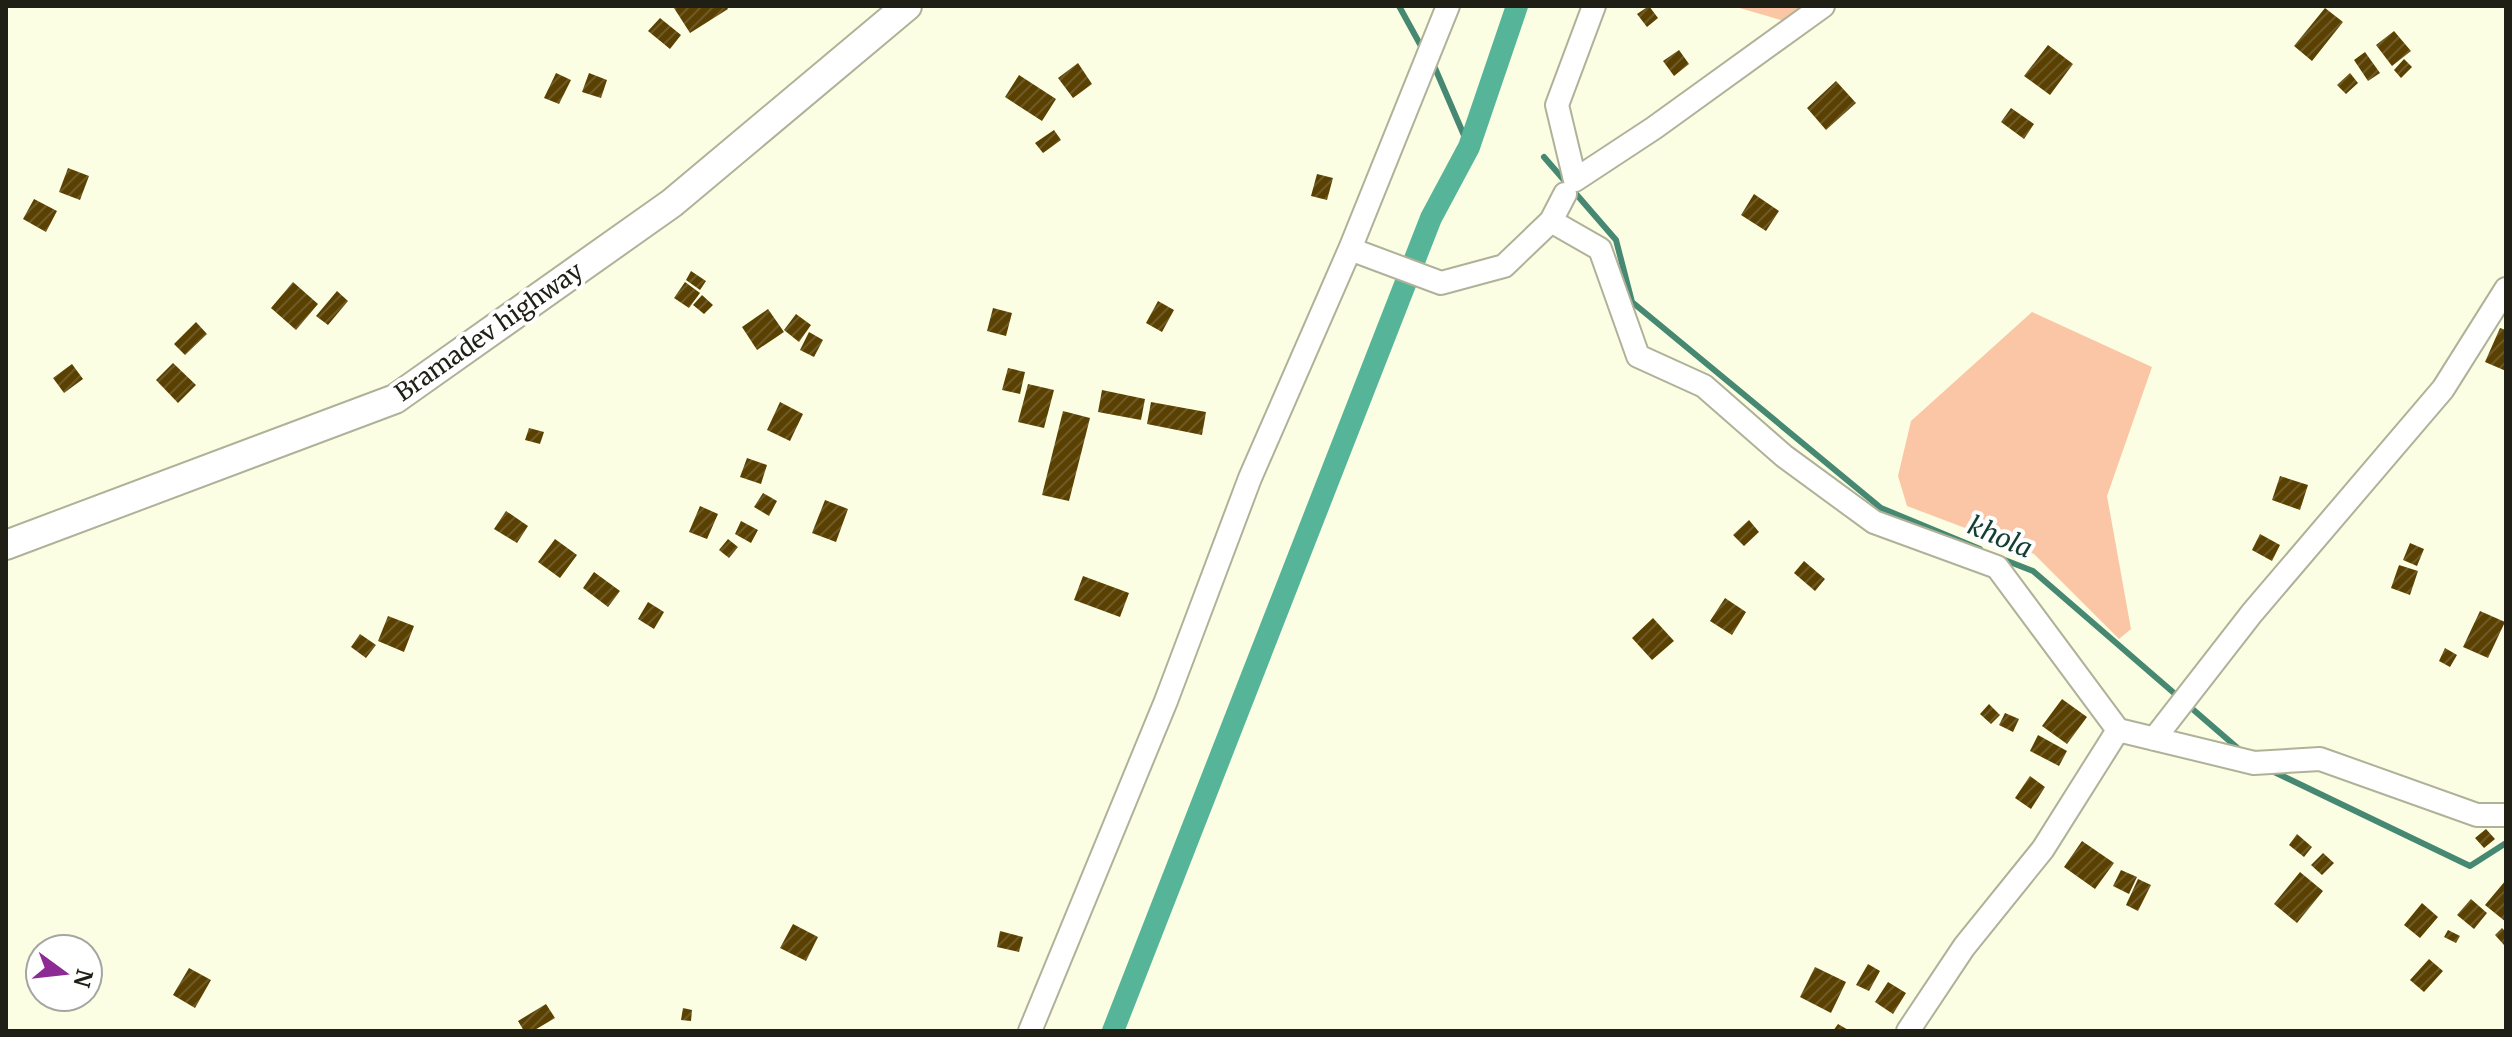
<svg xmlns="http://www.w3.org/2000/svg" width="2512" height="1037" viewBox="0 0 2512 1037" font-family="Merriweather,serif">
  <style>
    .green { fill: #fac6a5 }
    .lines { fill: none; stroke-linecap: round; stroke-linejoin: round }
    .stream { stroke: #468872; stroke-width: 6 }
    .canal { stroke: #56b599; stroke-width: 22 }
    .building { fill: url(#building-hatch) }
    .minor-casing { stroke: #afb299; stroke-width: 26 }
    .tertiary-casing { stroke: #afb299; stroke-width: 32 }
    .minor { stroke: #fff; stroke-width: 22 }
    .tertiary { stroke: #fff; stroke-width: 28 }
    .labels { text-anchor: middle; stroke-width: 8; stroke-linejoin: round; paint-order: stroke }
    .street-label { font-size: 24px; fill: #1f1f16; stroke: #fff }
    .water-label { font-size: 26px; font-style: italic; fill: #133e31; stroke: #fff }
  </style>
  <defs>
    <pattern id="building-hatch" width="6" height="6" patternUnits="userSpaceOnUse" patternTransform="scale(2)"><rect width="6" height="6" fill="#5b4101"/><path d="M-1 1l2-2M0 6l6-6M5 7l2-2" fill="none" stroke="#6e5a26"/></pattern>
  </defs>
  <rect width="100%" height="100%" fill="#fbfee3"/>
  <!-- green -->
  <path class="green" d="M1733,6H1810L1791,23Z
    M2032,312L2152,367L2107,496L2131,629L2119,639L2034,554L1907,506L1898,476L1911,421Z"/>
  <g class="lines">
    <!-- stream -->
    <path class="stream" d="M1399,6L1421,46
      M1435,68L1469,147
      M1544,157L1616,240L1632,302L1881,508L1980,549
      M1997,557L2033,571L2241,751
      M2270,770L2470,866L2506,843"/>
    <!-- canal -->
    <path class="canal" d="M1113,1031L1431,218L1469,147L1517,6"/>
  </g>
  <!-- building -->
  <path class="building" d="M677,6H726L728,9L690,33L674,8Z
    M1649,6L1658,18L1647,27L1637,14Z
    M2325,8L2343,22L2312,61L2294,46Z
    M660,18L681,35L670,49L648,31Z
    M2394,31L2411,51L2392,66L2376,45Z
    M2048,45L2073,64L2050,95L2024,76Z
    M1679,50L1689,64L1674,76L1663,61Z
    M2365,52L2380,73L2368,81L2354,60Z
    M2404,59L2412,67L2401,78L2394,70Z
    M1078,63L1092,84L1073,98L1058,78Z
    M556,73L571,80L559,104L544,98Z
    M589,73L607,80L601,98L582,92Z
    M2350,73L2358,83L2346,94L2337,85Z
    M1019,75L1056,99L1042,121L1005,97Z
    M1836,81L1856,103L1826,130L1807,108Z
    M2011,108L2034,124L2024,139L2001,122Z
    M1054,130L1061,140L1043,153L1035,143Z
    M68,168L89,176L80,200L59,192Z
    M1317,174L1333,178L1327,200L1311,196Z
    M1754,194L1779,211L1766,231L1741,215Z
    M34,199L57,211L46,232L23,219Z
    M691,271L706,281L700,290L686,280Z
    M293,282L318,304L296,330L271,308Z
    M685,282L700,293L689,308L674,298Z
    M337,291L348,301L328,325L316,316Z
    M702,295L713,305L704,314L693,305Z
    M1158,301L1174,310L1162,332L1146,323Z
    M993,308L1012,313L1006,336L987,331Z
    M768,309L784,332L757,350L742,327Z
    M796,314L811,325L799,342L784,330Z
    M196,322L207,334L185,355L174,344Z
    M2500,328L2506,330V371L2485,362Z
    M809,332L823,340L814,357L800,350Z
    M173,363L196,385L178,403L156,380Z
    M72,364L83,379L64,393L53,378Z
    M1008,368L1025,372L1020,394L1002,390Z
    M1028,384L1054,390L1044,428L1018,422Z
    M1102,390L1145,399L1141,420L1098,412Z
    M780,402L803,414L790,441L767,430Z
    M1151,402L1206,412L1202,435L1147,424Z
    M1063,411L1090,418L1069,501L1042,495Z
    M529,428L544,432L540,444L525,440Z
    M747,458L767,465L761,484L740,477Z
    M2280,476L2308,485L2300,510L2272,500Z
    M763,493L777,501L769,516L754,507Z
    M825,500L848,509L836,542L812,533Z
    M700,506L718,514L707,539L689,532Z
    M506,511L528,526L517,543L494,529Z
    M1749,520L1759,532L1744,546L1733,535Z
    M741,521L758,530L751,543L735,534Z
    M2260,534L2280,545L2272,561L2252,550Z
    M555,539L577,555L560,578L538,562Z
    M728,539L738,547L729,558L719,550Z
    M2410,543L2424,549L2417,566L2403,560Z
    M1804,561L1825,579L1815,591L1794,573Z
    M2399,565L2418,571L2410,595L2391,588Z
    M594,572L620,591L608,607L583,588Z
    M1083,576L1129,593L1120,617L1074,600Z
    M1725,598L1746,612L1732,635L1710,621Z
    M648,602L664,612L654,629L638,619Z
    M2480,611L2505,622L2488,658L2463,647Z
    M388,616L414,626L404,652L378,641Z
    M1653,618L1674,641L1652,660L1632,638Z
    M360,634L376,645L366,658L351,647Z
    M2445,648L2457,655L2450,667L2439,661Z
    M2062,699L2087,717L2067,744L2042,726Z
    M1989,704L2000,715L1991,724L1980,714Z
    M2005,713L2019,719L2013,732L1999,725Z
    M2038,735L2067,751L2059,766L2030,751Z
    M2030,776L2045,787L2031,809L2015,798Z
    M2486,829L2495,839L2484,848L2475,838Z
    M2297,834L2312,847L2304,857L2289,845Z
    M2082,841L2114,863L2095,889L2064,867Z
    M2323,853L2334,863L2322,875L2311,865Z
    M2121,870L2137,877L2129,894L2113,886Z
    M2300,872L2323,891L2297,923L2274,904Z
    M2138,879L2151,885L2138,911L2126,905Z
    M2506,880V922L2485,905Z
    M2471,899L2487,913L2474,929L2457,915Z
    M2422,903L2438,917L2420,938L2404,925Z
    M793,924L818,937L806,961L780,948Z
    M2502,928L2506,932L2504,945L2495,935Z
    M2448,930L2460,936L2456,943L2444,937Z
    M1000,931L1023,937L1019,952L997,947Z
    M2429,959L2443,971L2424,992L2410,980Z
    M1868,964L1880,971L1869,991L1856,985Z
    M1815,967L1846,982L1831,1013L1800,997Z
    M189,968L211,980L195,1008L173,995Z
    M1888,982L1906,993L1893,1014L1875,1002Z
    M546,1004L555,1018L533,1031H524L518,1021Z
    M683,1008L692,1010L691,1021L681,1020Z
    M1838,1024L1850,1031H1833Z"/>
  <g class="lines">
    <!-- minor casing -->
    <g class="minor-casing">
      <path id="minor" d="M1594,6L1557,105L1575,180L1654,128L1823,6
        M1551,221L1600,249L1638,356L1704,386L1784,456L1874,522L1997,567L2118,730
        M1350,249L1441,283L1504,266L1551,221L1565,194
        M2154,739L2252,613L2443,389L2506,289
        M1030,1031L1166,701L1250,478L1350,249L1448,6
        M1908,1031L1964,947L2043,849L2118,730L2254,763L2320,759L2477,815H2506"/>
    </g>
    <!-- tertiary casing -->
    <g class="tertiary-casing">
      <path id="tertiary" d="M6,545L395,399L672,203L907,6"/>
    </g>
    <!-- minor -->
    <use href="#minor" class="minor"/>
    <!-- tertiary -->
    <use href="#tertiary" class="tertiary"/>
  </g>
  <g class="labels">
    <!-- street labels -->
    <g class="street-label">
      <text transform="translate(489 332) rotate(-35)" y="8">Bramadev highway</text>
    </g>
    <!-- water labels -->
    <g class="water-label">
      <text transform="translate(2000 537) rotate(23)" y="9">khola</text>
    </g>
  </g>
  <!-- border -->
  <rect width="2512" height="1037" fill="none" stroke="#1f1f16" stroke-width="16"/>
  <!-- north arrow -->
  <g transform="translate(64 973) rotate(105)"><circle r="38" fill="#ffffff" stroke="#a5a5a2" stroke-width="2"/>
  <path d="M0-6L14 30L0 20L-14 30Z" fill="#8c2b93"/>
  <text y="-12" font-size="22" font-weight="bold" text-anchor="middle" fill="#1f1f16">N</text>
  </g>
</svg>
